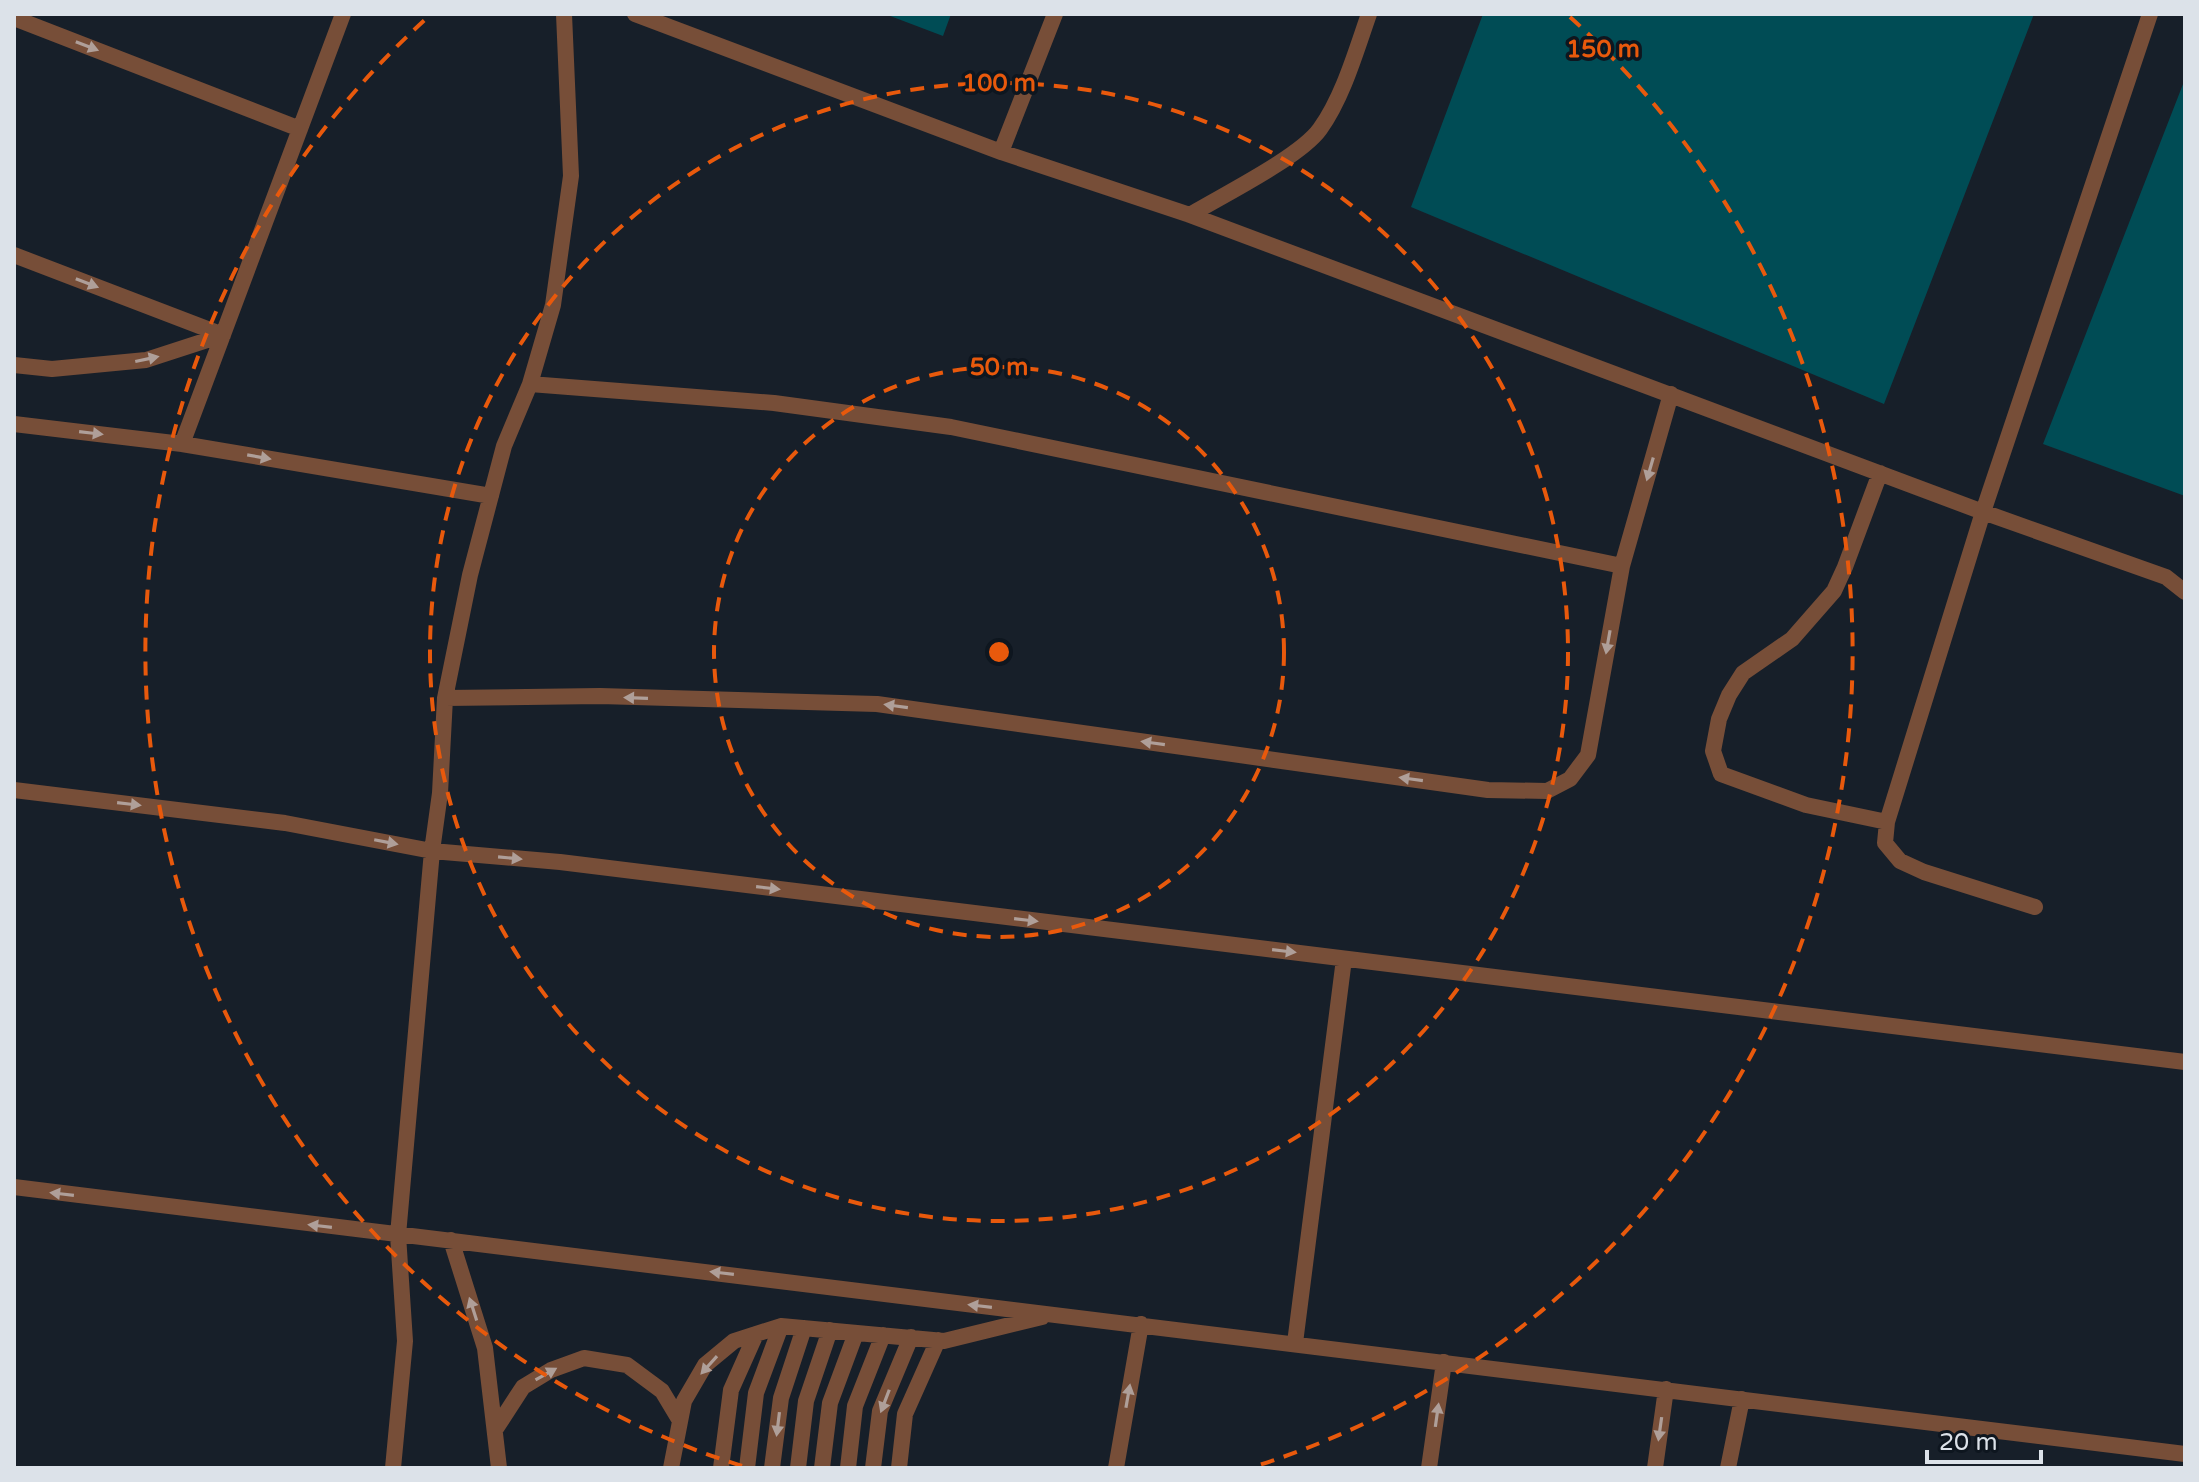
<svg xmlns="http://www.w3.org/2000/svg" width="2199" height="1482" viewBox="0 0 2199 1482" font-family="'Varela Round',sans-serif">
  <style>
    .water { fill: #004c55 }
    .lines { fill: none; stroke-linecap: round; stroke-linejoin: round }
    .service { stroke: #774e38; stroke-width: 16 }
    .oneway { fill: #af9f99 }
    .ring { fill: none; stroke: #e8590c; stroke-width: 4; stroke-dasharray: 14 10 }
    .centre { fill: #e8590c; stroke: #0e161f; stroke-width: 4 }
    .ring-label { font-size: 24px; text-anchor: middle; font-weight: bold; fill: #e8590c; stroke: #0e161f; stroke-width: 7; stroke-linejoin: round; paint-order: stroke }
  </style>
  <rect width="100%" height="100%" fill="#171f29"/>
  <!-- water -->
  <path class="water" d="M885,14H951L943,36Z
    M1483,14H2034L1884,404L1411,207Z
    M2185,79V496L2043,444Z"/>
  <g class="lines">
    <!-- service -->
    <path class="service" d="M635,14L1001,152L1190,215L1983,512L2166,577L2185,592
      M14,18L300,129
      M1001,152L1055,14
      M1190,215C1223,195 1300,157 1320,129C1343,97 1356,51 1369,14
      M14,255L223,335
      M14,365L52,369L146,360L223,335
      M530,384L774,403L951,427L1622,566
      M14,424L182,444L491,496
      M182,444L343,14
      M1880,473L1845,567L1834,591L1792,639L1743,673L1729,695L1719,719L1713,751L1721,774L1806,805L1887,822L1983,512L2150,14
      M445,698L600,696L877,704L1488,790L1547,791L1570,779L1588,755L1622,566L1671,394
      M14,790L285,823L432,851L560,862L2185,1062
      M1887,822L1885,843L1900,861L1924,872L2035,907
      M14,1187L2185,1454
      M451,1240L485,1348L499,1468
      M1295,1343L1344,959
      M495,1430L523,1387L551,1370L584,1358L627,1365L662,1391L680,1421
      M393,1468L405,1341L398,1235L432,851L440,793L445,698L470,575L504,446L530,384L553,305L571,176L564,14
      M671,1468L684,1401L705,1365L734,1341L781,1326L944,1341L1042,1317
      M721,1468L731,1390L756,1334
      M747,1468L756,1393L781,1326
      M772,1468L781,1398L804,1328
      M798,1468L806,1401L830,1330
      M822,1468L830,1403L856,1333
      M848,1468L855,1406L883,1335
      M873,1468L880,1411L911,1337
      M899,1468L905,1414L938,1340
      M1116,1468L1141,1324
      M1429,1468L1444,1362
      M1655,1468L1666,1389
      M1728,1468L1742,1399"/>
  </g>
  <!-- one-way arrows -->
  <defs><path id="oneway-solid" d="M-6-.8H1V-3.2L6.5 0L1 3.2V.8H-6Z" transform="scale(2)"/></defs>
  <g class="oneway">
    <use href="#oneway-solid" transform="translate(87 46) rotate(21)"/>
    <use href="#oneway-solid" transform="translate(87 283) rotate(21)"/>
    <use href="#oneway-solid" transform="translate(147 359) rotate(-12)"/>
    <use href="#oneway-solid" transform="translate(91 433) rotate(7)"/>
    <use href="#oneway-solid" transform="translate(259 457) rotate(10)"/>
    <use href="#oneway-solid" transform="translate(1650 469) rotate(106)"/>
    <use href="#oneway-solid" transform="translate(1608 642) rotate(100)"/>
    <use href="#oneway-solid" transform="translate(636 698) rotate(-178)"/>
    <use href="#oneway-solid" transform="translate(896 706) rotate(-172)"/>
    <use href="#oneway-solid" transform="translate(1153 743) rotate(-172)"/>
    <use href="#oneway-solid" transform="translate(1411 779) rotate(-172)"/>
    <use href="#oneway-solid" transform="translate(129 804) rotate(7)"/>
    <use href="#oneway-solid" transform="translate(386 842) rotate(11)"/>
    <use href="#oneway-solid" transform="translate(510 858) rotate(5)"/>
    <use href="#oneway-solid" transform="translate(768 888) rotate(7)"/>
    <use href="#oneway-solid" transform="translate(1026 920) rotate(7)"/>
    <use href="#oneway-solid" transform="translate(1284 951) rotate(7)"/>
    <use href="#oneway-solid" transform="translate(62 1194) rotate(-173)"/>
    <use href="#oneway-solid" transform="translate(320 1226) rotate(-173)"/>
    <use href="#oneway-solid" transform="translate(722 1273) rotate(-173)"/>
    <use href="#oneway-solid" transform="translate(980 1306) rotate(-173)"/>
    <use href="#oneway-solid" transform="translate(473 1309) rotate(-108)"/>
    <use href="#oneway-solid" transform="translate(709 1365) rotate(132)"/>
    <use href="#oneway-solid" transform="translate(546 1374) rotate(-29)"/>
    <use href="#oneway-solid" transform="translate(1128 1396) rotate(-80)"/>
    <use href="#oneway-solid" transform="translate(885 1401) rotate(111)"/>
    <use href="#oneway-solid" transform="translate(1437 1415) rotate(-82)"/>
    <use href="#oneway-solid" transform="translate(778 1424) rotate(97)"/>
    <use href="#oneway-solid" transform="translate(1660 1429) rotate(98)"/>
  </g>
  <!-- distance rings -->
  <g class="ring">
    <circle cx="999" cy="652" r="285"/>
    <circle cx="999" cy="652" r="569"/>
    <path d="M742 1466A854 854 0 0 1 428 17M1570 17A854 854 0 0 1 1256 1466"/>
  </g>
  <circle cx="999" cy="652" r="12" class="centre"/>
  <g class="ring-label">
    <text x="1603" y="57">150 m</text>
    <text x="999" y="91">100 m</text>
    <text x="999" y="375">50 m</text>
  </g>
  <!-- border -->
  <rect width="2199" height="1482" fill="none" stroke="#dce2e9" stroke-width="32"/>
  <!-- scale -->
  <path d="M1927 1450v12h114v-12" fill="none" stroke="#dce2e9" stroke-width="4"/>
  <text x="1939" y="1450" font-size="24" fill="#dce2e9" stroke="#0e161f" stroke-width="6" paint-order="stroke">20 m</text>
</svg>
